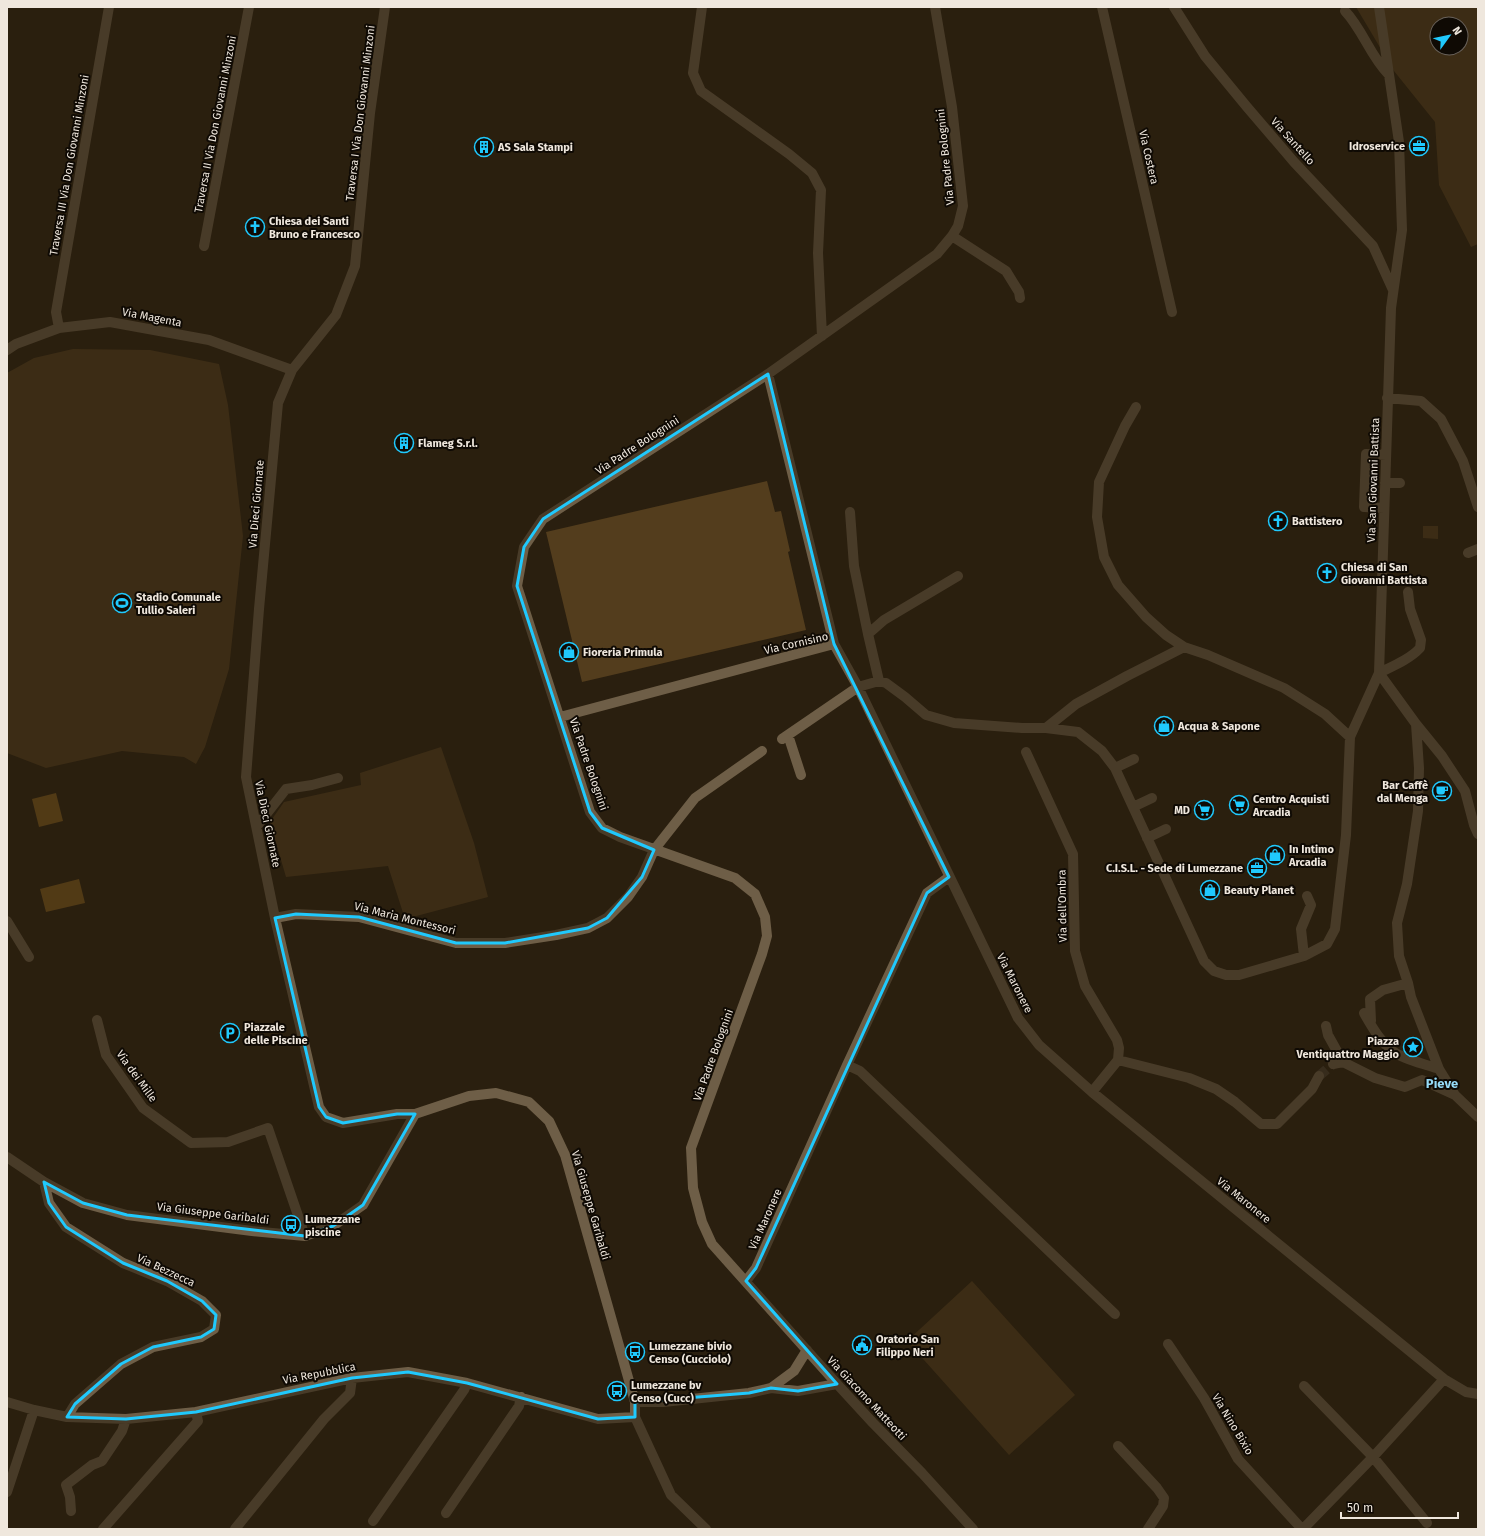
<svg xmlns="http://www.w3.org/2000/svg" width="1485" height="1536" viewBox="0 0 1485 1536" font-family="'Fira Sans',sans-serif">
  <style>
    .green { fill: #533d1d; fill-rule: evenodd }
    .water { fill: #815b1e }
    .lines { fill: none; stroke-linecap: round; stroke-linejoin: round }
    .minor-tunnel { stroke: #483d2e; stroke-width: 10; stroke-dasharray: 10 5; stroke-linecap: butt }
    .minor { stroke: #6e5e47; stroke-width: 10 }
    .marked { fill: none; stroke: #20c9fd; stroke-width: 3; stroke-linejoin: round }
    .labels { text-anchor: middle; stroke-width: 4; stroke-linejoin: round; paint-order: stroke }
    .street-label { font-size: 11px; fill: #efe7dd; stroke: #0f0a04 }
    .poi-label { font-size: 11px; font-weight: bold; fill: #efe7dd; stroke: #0f0a04; text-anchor: start }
    .quarter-label { font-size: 13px; font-weight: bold; fill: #96dbf8; stroke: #0f0a04 }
  </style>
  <rect width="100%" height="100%" fill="#2a1f0f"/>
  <!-- green -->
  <path class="green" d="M1356,7H1478V244L1471,247L1439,185L1435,122L1394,71ZM1437,24H1461V48H1437Z
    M73,349L150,350L219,364L228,405L243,536L229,669L205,747L196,764L184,757L122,751L46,768L7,753V373L34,358Z
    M767,481L775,512L781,511L790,551L788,552L806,630L582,682L546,532Z
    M1423,526H1438V539L1423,538Z
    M441,747L474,843L488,897L405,919L388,866L286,877L270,822L284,802L361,785L360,773Z
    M972,1281L1075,1395L1009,1455L907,1341Z"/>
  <!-- water -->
  <path class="water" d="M56,793L63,821L39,827L32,799Z
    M79,879L85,903L46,912L40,889Z"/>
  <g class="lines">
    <!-- minor-tunnel -->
    <path class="minor-tunnel" d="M1319,1076L1333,1064"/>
    <!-- minor -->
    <path class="minor" d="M385,7L370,113L355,266L336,315L292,370L278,403L259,609L246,777L275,918L319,1107L326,1117L343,1123L397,1114H415
      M702,7L693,73L701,91L789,154L812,173L821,190L818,253L822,336
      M935,7L952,107L963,206L958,226L952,236L937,254L768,374L543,519L524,547L517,586L590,812L602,828L620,837L735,878L755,894L765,917L767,936L762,954L691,1148L693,1188L702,1222L712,1244L837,1384L873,1423L922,1473L973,1529
      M1102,7L1172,312
      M1174,7L1205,56L1247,107L1294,162L1373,246L1393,290
      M1379,7L1399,142L1402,230L1391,308L1379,673L1416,724L1419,768L1418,811L1407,884L1397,923L1399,956L1408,983L1411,997L1439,1069L1455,1095L1478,1117
      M1345,11C1363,30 1370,56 1389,75
      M952,236L1006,271L1019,292L1020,298
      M204,246L249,7
      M59,328L56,312L109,7
      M7,350L16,344L59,328L110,322L209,340L292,370
      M768,374L834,644
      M1387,398L1421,401L1441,419L1463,461L1478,507
      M1136,407L1125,426L1099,482L1097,517L1104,557L1118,585L1146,617L1166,635L1184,647
      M1385,483H1400
      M1384,508L1364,507L1366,454L1386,455
      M850,512L854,566L868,634
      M1468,553L1478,549
      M1379,673C1393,666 1410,659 1420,648L1421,640L1410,609L1408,592
      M879,681L868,634L884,620L958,576
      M560,717L834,644L858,687L1018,1018L1039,1045L1092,1092L1444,1379L1466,1392L1478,1394
      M1416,724L1442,756L1465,791L1474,825L1478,834
      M1046,728L1076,704L1127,676L1184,647L1208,655L1284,688L1325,714L1350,737
      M788,735L801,775
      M782,739L858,687L879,681L886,683L905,697L926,715L954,723L1022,728H1046L1078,732L1102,751L1115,768L1204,961L1214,971L1226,975H1239L1304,956L1327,944L1335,929L1346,835L1350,737L1379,673
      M1026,752L1073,854L1075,951L1085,986L1117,1040L1119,1048L1118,1060
      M1115,768L1134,759
      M1133,807L1152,798
      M257,826L286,789L312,785L338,778
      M1147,838L1166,829
      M275,918L296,914L359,917L456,943H505L556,935L588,928L607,918L628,897L642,877L654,850L695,798L762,751
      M7,921L29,957
      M1304,956L1301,929L1311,905L1307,896
      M1364,1013C1372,1027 1382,1045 1397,1054C1408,1060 1427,1065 1439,1069
      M97,1020L106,1055L143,1108L191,1143L228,1142L268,1128L305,1236
      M1371,1021L1370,999L1383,990L1408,983
      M1326,1026L1328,1035L1343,1062
      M1333,1064L1343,1062L1375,1078L1405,1087L1422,1080L1455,1095
      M847,1065L860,1071L1115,1314
      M1092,1092L1118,1060L1189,1078L1216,1089L1235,1102L1261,1124H1277L1312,1089L1319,1076
      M7,1157L44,1182L83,1203L127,1215L252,1231L305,1236L333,1226L363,1205L415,1114L469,1096L496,1093L529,1102L549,1121L565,1155L635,1402V1417L671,1495L706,1529
      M44,1182L49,1203L66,1227L123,1263L167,1281L202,1301L216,1315L214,1329L201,1337L153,1347L121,1364L75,1404L67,1417
      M746,1281L756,1268L847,1065L927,893L949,877
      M1168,1344L1204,1398L1238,1459L1302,1529
      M1304,1386L1373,1457L1427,1523
      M771,1388L794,1371L807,1350
      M7,1402L34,1410L67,1417L126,1419L196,1412L352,1378L408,1372L467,1383L598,1419L635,1417
      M635,1402H663L749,1393L771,1388L798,1391L837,1384
      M1118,1446L1157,1488L1164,1498L1163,1506L1148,1529
      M7,1492L34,1410
      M71,1511L70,1497L66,1485L92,1465L102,1461L122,1431L126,1419
      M446,1513L519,1406L521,1397
      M373,1521L464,1390L467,1383
      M103,1529L198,1421L196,1412
      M235,1529L324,1419L350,1393L352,1378
      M1303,1529L1373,1457L1444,1379"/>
  </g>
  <!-- marked area -->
  <path d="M0 0H1485V1536H0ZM768,374L834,644L949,877L927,893L756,1268L746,1281L837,1384L798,1391L771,1388L749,1393L635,1402V1417L598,1419L467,1383L408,1372L352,1378L196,1412L126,1419L67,1417L75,1404L121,1364L153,1347L201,1337L214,1329L216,1315L202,1301L167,1281L123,1263L66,1227L49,1203L44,1182L83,1203L127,1215L305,1236L333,1226L363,1205L415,1114H397L343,1123L326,1117L319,1107L275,918L296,914L359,917L456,943H505L588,928L607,918L642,877L654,850L602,828L590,812L517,586L524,547L543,519Z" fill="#2a1f0f" fill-opacity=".55" fill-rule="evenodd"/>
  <path class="marked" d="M768,374L834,644L949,877L927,893L756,1268L746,1281L837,1384L798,1391L771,1388L749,1393L635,1402V1417L598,1419L467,1383L408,1372L352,1378L196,1412L126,1419L67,1417L75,1404L121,1364L153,1347L201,1337L214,1329L216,1315L202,1301L167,1281L123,1263L66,1227L49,1203L44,1182L83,1203L127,1215L305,1236L333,1226L363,1205L415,1114H397L343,1123L326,1117L319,1107L275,918L296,914L359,917L456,943H505L588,928L607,918L642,877L654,850L602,828L590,812L517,586L524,547L543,519Z"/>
  <!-- icons -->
  <defs>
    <g id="office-ring" transform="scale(1)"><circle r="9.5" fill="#0f0a04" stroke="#20c9fd" stroke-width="1.5"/><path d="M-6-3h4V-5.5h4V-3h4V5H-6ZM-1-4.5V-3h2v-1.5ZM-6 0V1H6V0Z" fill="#20c9fd"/></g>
    <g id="building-ring" transform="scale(1)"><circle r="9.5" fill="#0f0a04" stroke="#20c9fd" stroke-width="1.5"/><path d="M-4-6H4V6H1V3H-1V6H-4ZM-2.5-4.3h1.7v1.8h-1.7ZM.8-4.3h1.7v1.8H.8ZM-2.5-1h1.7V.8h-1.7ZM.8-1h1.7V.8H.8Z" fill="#20c9fd"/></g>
    <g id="church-ring" transform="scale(1)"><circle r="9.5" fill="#0f0a04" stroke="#20c9fd" stroke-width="1.5"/><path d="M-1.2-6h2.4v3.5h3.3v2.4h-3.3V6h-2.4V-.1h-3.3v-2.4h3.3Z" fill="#20c9fd"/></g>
    <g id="stadium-ring" transform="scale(1)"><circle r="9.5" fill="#0f0a04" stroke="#20c9fd" stroke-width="1.5"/><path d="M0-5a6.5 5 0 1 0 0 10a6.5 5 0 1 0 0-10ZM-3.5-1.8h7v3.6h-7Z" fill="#20c9fd"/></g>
    <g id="shop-ring" transform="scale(1)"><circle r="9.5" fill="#0f0a04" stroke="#20c9fd" stroke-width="1.5"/><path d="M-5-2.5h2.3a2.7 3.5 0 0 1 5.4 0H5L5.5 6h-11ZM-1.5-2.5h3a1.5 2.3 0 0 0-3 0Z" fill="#20c9fd"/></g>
    <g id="cafe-ring" transform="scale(1)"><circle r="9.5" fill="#0f0a04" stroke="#20c9fd" stroke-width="1.5"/><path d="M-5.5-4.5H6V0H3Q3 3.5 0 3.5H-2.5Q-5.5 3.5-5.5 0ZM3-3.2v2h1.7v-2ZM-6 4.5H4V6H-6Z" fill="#20c9fd"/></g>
    <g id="supermarket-ring" transform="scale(1)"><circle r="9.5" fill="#0f0a04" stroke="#20c9fd" stroke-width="1.5"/><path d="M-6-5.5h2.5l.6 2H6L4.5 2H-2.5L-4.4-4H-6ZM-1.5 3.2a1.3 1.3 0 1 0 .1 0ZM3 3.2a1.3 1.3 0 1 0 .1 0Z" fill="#20c9fd"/></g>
    <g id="parking-ring" transform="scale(1)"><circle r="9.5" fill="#0f0a04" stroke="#20c9fd" stroke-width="1.5"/><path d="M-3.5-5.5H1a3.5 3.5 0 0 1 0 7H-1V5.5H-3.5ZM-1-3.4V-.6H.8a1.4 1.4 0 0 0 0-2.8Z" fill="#20c9fd"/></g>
    <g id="sight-ring" transform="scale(1)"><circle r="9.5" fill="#0f0a04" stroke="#20c9fd" stroke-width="1.5"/><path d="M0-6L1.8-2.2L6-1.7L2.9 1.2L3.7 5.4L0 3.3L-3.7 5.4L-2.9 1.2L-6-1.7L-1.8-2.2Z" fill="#20c9fd"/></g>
    <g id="bus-ring" transform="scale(1)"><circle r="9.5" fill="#0f0a04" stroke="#20c9fd" stroke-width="1.5"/><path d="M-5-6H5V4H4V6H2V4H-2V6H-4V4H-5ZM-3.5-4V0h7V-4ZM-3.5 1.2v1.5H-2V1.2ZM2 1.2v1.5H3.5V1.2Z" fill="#20c9fd"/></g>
    <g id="civic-ring" transform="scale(1)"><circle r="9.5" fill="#0f0a04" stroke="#20c9fd" stroke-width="1.5"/><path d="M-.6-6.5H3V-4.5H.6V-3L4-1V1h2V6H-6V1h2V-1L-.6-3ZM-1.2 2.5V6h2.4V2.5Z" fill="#20c9fd"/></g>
  </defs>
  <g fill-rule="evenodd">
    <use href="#office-ring" x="1419" y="146"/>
    <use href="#building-ring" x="484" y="147"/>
    <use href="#church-ring" x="255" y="227"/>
    <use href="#building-ring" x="404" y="443"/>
    <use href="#church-ring" x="1278" y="521"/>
    <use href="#church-ring" x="1327" y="573"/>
    <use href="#stadium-ring" x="122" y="603"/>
    <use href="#shop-ring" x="569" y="652"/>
    <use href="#shop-ring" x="1164" y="726"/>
    <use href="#cafe-ring" x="1442" y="791"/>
    <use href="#supermarket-ring" x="1239" y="805"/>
    <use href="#supermarket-ring" x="1204" y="810"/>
    <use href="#shop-ring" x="1275" y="855"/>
    <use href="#office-ring" x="1257" y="868"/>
    <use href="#shop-ring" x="1210" y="890"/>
    <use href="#parking-ring" x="230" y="1033"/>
    <use href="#sight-ring" x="1413" y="1047"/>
    <use href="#bus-ring" x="291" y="1225"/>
    <use href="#civic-ring" x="862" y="1345"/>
    <use href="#bus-ring" x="635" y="1352"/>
    <use href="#bus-ring" x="617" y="1391"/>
  </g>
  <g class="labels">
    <!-- street labels -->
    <g class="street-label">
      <text transform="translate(360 113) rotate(-83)" y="4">Traversa I Via Don Giovanni Minzoni</text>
      <text transform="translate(215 124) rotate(-79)" y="4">Traversa II Via Don Giovanni Minzoni</text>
      <text transform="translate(1293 141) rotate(48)" y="4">Via Santello</text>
      <text transform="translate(945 157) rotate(-96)" y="4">Via Padre Bolognini</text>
      <text transform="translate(1149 157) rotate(77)" y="4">Via Costera</text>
      <text transform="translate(69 165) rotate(-80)" y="4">Traversa III Via Don Giovanni Minzoni</text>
      <text transform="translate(152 317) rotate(11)" y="4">Via Magenta</text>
      <text transform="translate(637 445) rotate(-33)" y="4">Via Padre Bolognini</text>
      <text transform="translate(1373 480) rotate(-88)" y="4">Via San Giovanni Battista</text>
      <text transform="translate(256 504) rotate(-85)" y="4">Via Dieci Giornate</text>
      <text transform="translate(796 643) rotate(-13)" y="4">Via Cornisino</text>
      <text transform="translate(589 764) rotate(71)" y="4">Via Padre Bolognini</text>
      <text transform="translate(268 824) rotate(78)" y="4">Via Dieci Giornate</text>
      <text transform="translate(1062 906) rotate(-91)" y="4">Via dell'Ombra</text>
      <text transform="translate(405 918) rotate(14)" y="4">Via Maria Montessori</text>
      <text transform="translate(1015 983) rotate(63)" y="4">Via Maronere</text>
      <text transform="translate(713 1055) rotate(-70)" y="4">Via Padre Bolognini</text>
      <text transform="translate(137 1076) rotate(54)" y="4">Via dei Mille</text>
      <text transform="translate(1244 1200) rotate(39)" y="4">Via Maronere</text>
      <text transform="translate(591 1205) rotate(74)" y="4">Via Giuseppe Garibaldi</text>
      <text transform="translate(213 1213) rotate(7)" y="4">Via Giuseppe Garibaldi</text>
      <text transform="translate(765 1219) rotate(-66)" y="4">Via Maronere</text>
      <text transform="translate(166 1270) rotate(25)" y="4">Via Bezzecca</text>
      <text transform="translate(319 1373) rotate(-11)" y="4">Via Repubblica</text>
      <text transform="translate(867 1398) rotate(47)" y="4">Via Giacomo Matteotti</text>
      <text transform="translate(1233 1424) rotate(59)" y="4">Via Nino Bixio</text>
    </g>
    <!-- poi labels -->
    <g class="poi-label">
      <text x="1405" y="150" text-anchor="end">Idroservice</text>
      <text x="498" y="151">AS Sala Stampi</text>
      <text x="269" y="225">Chiesa dei Santi<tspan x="269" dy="13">Bruno e Francesco</tspan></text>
      <text x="418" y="447">Flameg S.r.l.</text>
      <text x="1292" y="525">Battistero</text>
      <text x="1341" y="571">Chiesa di San<tspan x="1341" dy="13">Giovanni Battista</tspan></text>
      <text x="136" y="601">Stadio Comunale<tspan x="136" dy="13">Tullio Saleri</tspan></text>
      <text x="583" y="656">Fioreria Primula</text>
      <text x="1178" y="730">Acqua &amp; Sapone</text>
      <text x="1428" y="789" text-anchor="end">Bar Caffè<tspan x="1428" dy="13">dal Menga</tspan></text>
      <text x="1253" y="803">Centro Acquisti<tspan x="1253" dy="13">Arcadia</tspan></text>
      <text x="1190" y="814" text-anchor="end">MD</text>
      <text x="1289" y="853">In Intimo<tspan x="1289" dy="13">Arcadia</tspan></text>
      <text x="1243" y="872" text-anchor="end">C.I.S.L. - Sede di Lumezzane</text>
      <text x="1224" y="894">Beauty Planet</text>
      <text x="244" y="1031">Piazzale<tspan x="244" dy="13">delle Piscine</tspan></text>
      <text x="1399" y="1045" text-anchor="end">Piazza<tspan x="1399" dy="13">Ventiquattro Maggio</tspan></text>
      <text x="305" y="1223">Lumezzane<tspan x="305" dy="13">piscine</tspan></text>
      <text x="876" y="1343">Oratorio San<tspan x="876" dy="13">Filippo Neri</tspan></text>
      <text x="649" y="1350">Lumezzane bivio<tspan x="649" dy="13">Censo (Cucciolo)</tspan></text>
      <text x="631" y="1389">Lumezzane bv<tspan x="631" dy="13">Censo (Cucc)</tspan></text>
    </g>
    <!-- quarter labels -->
    <g class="quarter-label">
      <text x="1442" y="1088">Pieve</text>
    </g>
  </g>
  <!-- border -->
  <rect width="1485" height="1536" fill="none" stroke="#efe7dd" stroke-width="16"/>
  <!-- north arrow -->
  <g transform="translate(1449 36) rotate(57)"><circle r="19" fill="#0f0a04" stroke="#69625b"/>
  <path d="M0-3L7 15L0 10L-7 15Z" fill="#20c9fd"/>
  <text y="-6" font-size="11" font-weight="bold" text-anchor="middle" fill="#efe7dd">N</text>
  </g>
  <!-- scale -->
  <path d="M1341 1512v6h117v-6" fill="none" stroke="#efe7dd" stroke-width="2"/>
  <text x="1347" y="1512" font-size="12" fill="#efe7dd" stroke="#0f0a04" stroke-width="3" paint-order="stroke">50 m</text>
</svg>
